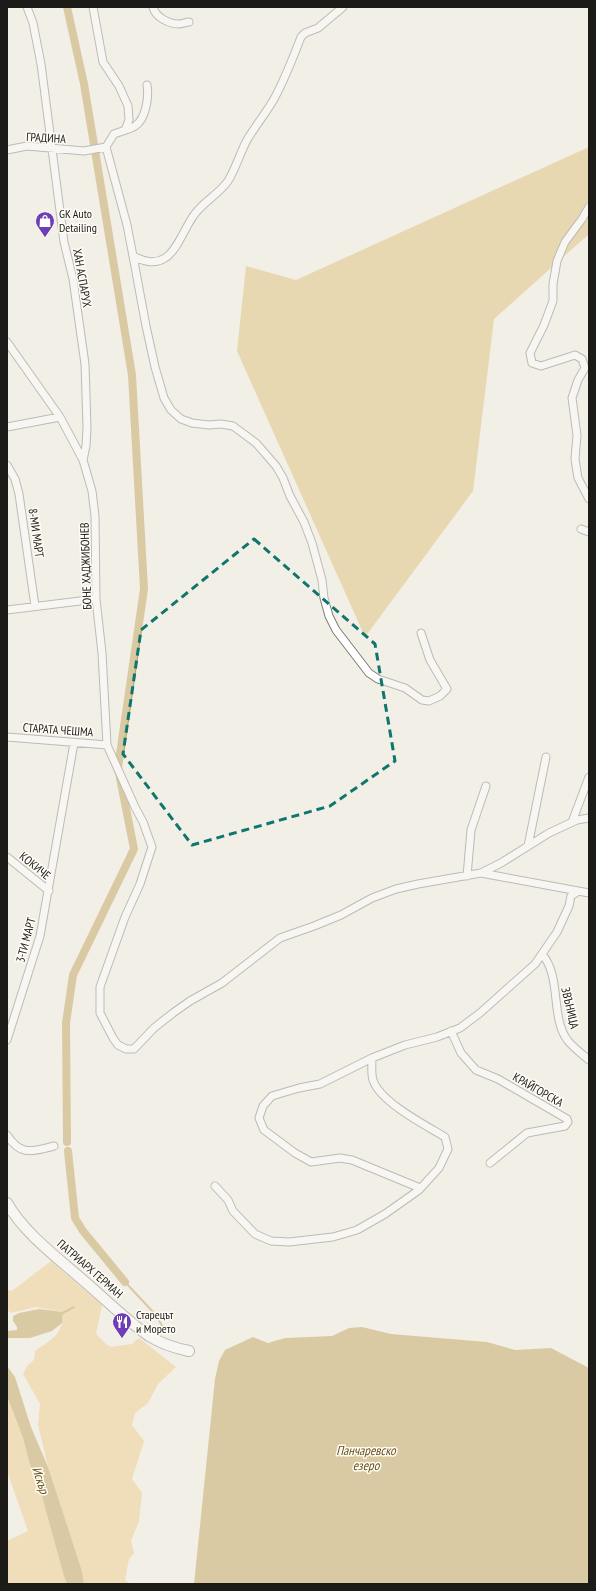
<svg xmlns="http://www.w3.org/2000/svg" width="596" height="1591" viewBox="0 0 596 1591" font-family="'PT Sans Narrow',sans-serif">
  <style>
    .green { fill: #eacb82 }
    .forest { fill: #dcbc71 }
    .water { fill: #bd9e53 }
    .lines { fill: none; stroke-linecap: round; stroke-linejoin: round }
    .stream { stroke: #bd9e53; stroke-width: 2 }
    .canal { stroke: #bd9e53; stroke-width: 8 }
    .street-casing { stroke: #7f7c75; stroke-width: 9 }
    .secondary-casing { stroke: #7f7c75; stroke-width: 12 }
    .street { stroke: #fff; stroke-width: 7 }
    .secondary { stroke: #fff; stroke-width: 10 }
    .marked { fill: none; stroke: #0f766e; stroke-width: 3; stroke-dasharray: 8 5; stroke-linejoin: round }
    .labels { text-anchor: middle; stroke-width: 3; stroke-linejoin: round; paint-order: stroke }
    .street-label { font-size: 12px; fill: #1c1b18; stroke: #fffcf6 }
    .poi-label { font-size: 12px; fill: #1c1b18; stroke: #fffcf6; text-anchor: start }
    .water-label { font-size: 13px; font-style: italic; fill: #675118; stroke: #fffcf6 }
  </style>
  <rect width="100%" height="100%" fill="#f2efe7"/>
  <!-- green -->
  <path class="green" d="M51,1261L102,1305L96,1334L106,1344L111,1347L132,1344L139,1338L176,1367L158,1384L148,1403L135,1413L132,1425L144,1441L132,1479L142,1493L139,1521L131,1541L134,1553L129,1559L125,1580L130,1584H84L82,1571L51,1479L38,1425L40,1404L23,1374L27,1366L34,1360L35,1351C52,1339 63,1335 63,1312L36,1307L11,1313L7,1310V1290L12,1291Z
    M7,1396L23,1438L30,1465L38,1482L67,1584H7V1541L28,1531L7,1471Z"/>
  <!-- forest -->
  <path class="forest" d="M589,147V234L494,319L473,491L365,637L237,351L246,266L296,280Z"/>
  <!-- water -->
  <path class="water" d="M39,1309L63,1312L62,1323L52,1331L30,1338H7V1331L17,1330V1327L13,1321V1316L19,1313Z
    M362,1327L391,1334L487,1342L515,1350L551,1348L589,1368V1584H194L215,1379L219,1361L225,1350L253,1337L268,1343L285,1338L332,1336L349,1328Z
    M7,1366L15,1377L31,1427L48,1467L82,1571L84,1584H67L64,1576L38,1482L30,1465L23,1438L7,1396Z"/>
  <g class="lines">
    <!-- stream -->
    <path class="stream" d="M125,1282L155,1314L163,1327
      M61,1314L74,1307"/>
    <!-- canal -->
    <path class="canal" d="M67,7L84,84L132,375L144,589L118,768L134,849L73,975L66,1023L67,1142
      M68,1151L75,1218L83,1231L125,1282"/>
    <!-- street casing -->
    <g class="street-casing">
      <path id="street" d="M27,7L33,23L41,64L64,242L73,279L85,364L87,427L86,446L83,460
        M93,7L103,62L119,86L128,106L129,120L125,130
        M153,7C155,17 169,24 179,24C182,24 186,22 189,22
        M147,85C149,97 146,119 135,126C129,130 121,131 114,134L106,147L127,225L133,256C143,261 154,265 165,258C177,251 185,227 194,215C203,202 219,194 228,181C236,168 240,153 247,140C256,125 266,113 274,99C285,79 293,58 301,37L305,33L318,28L343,7
        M7,150L27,146L84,151L106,147
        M589,207L582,219L565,242L557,261L553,284V301L544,325L530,353L532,363L541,366L575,355L582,359L585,368L578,380L572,398L577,435L575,459L578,478L589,499
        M133,256L146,326L155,367L164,398L171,410L181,419L192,423L209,425L221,424L233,426L256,443L276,466L283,478L290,496L304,522L312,543L322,580L324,598L329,616L336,630L369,673L378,679L405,688L422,700L429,701L440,696L447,689L430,660L421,633
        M7,342L60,417L83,460L92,491L95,516L96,599L102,653L107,745L135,807L143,822L152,847L140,884L125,917L100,987V1013L113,1038L118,1045L126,1049H134L154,1028L173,1013L190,1001L222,983L280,938L314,926L341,915L372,898L396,889L418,884L481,873L501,863L549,833L577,820L589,818
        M7,427L60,417
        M7,465L15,479L19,494L35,606
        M581,529L589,532
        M7,610L96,599
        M7,737L107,745
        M572,822L589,777
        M528,846L546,757
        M7,857L49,891
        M481,873L589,893
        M467,876L471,830L486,786
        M542,954C562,977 550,1018 568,1041C574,1048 582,1054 589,1060
        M451,1031L461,1053L476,1070L498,1079L567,1119L568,1122L565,1126L527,1133L490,1163
        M7,1040L40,936L74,743
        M7,1135C21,1157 33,1151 54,1146
        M215,1186L228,1200L233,1211L255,1234L271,1241L289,1242L333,1237L357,1230L385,1214L419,1190L439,1168L448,1149L445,1137C425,1125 380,1102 373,1080C371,1074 372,1064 372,1058
        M420,1188L352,1160L340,1158L311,1162L295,1153L264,1130L259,1118L263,1106L272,1096L299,1088L320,1084L372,1058L405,1045L437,1037L460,1028L480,1013L535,964L557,932L569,906L571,896L577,892"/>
    </g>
    <!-- secondary casing -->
    <g class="secondary-casing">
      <path id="secondary" d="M7,1203C24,1233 58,1258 84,1281C105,1299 126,1320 149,1336C162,1344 174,1348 189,1351"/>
    </g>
    <!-- street -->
    <use href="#street" class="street"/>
    <!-- secondary -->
    <use href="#secondary" class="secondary"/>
  </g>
  <!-- marked area -->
  <path d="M0 0H596V1591H0ZM254,539L375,644L395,761L330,806L192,845L123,754L141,630Z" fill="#f2efe7" fill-opacity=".55" fill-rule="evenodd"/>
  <path class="marked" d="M254,539L375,644L395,761L330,806L192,845L123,754L141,630Z"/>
  <!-- icons -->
  <defs>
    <g id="shop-pin" transform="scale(1)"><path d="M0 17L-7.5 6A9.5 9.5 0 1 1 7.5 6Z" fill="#6d3eb6" stroke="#fffcf6"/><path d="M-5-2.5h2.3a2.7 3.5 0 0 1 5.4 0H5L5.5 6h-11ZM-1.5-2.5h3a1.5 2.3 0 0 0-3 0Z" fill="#fff"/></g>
    <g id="restaurant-pin" transform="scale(1)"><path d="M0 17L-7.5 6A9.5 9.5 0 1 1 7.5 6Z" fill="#6d3eb6" stroke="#fffcf6"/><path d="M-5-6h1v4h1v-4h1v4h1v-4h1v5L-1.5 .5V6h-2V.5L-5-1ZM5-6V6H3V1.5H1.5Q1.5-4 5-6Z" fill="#fff"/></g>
  </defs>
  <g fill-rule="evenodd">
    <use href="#shop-pin" x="45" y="221"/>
    <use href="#restaurant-pin" x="122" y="1322"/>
  </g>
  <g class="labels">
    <!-- street labels -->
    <g class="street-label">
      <text transform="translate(46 138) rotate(3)" y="4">ГРАДИНА</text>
      <text transform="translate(82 278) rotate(80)" y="4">ХАН АСПАРУХ</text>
      <text transform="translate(36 533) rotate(82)" y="4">8-МИ МАРТ</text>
      <text transform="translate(86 566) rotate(-92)" y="4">БОНЕ ХАДЖИБОНЕВ</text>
      <text transform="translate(58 730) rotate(4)" y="4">СТАРАТА ЧЕШМА</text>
      <text transform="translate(35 866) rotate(39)" y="4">КОКИЧЕ</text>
      <text transform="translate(26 940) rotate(-75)" y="4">3-ТИ МАРТ</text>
      <text transform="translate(570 1008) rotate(77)" y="4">ЗВЪНИЦА</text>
      <text transform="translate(538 1090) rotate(30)" y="4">КРАЙГОРСКА</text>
      <text transform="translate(90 1269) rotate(41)" y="4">ПАТРИАРХ ГЕРМАН</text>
    </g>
    <!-- poi labels -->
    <g class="poi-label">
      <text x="59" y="218">GK Auto<tspan x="59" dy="14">Detailing</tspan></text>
      <text x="136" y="1319">Старецът<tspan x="136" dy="14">и Морето</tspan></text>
    </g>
    <!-- water labels -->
    <g class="water-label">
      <text x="366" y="1455">Панчаревско<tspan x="366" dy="15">езеро</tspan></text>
      <text transform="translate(41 1480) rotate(72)" y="5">Искър</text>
    </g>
  </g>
  <!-- border -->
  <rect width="596" height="1591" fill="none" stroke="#1c1b18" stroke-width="16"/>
</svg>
